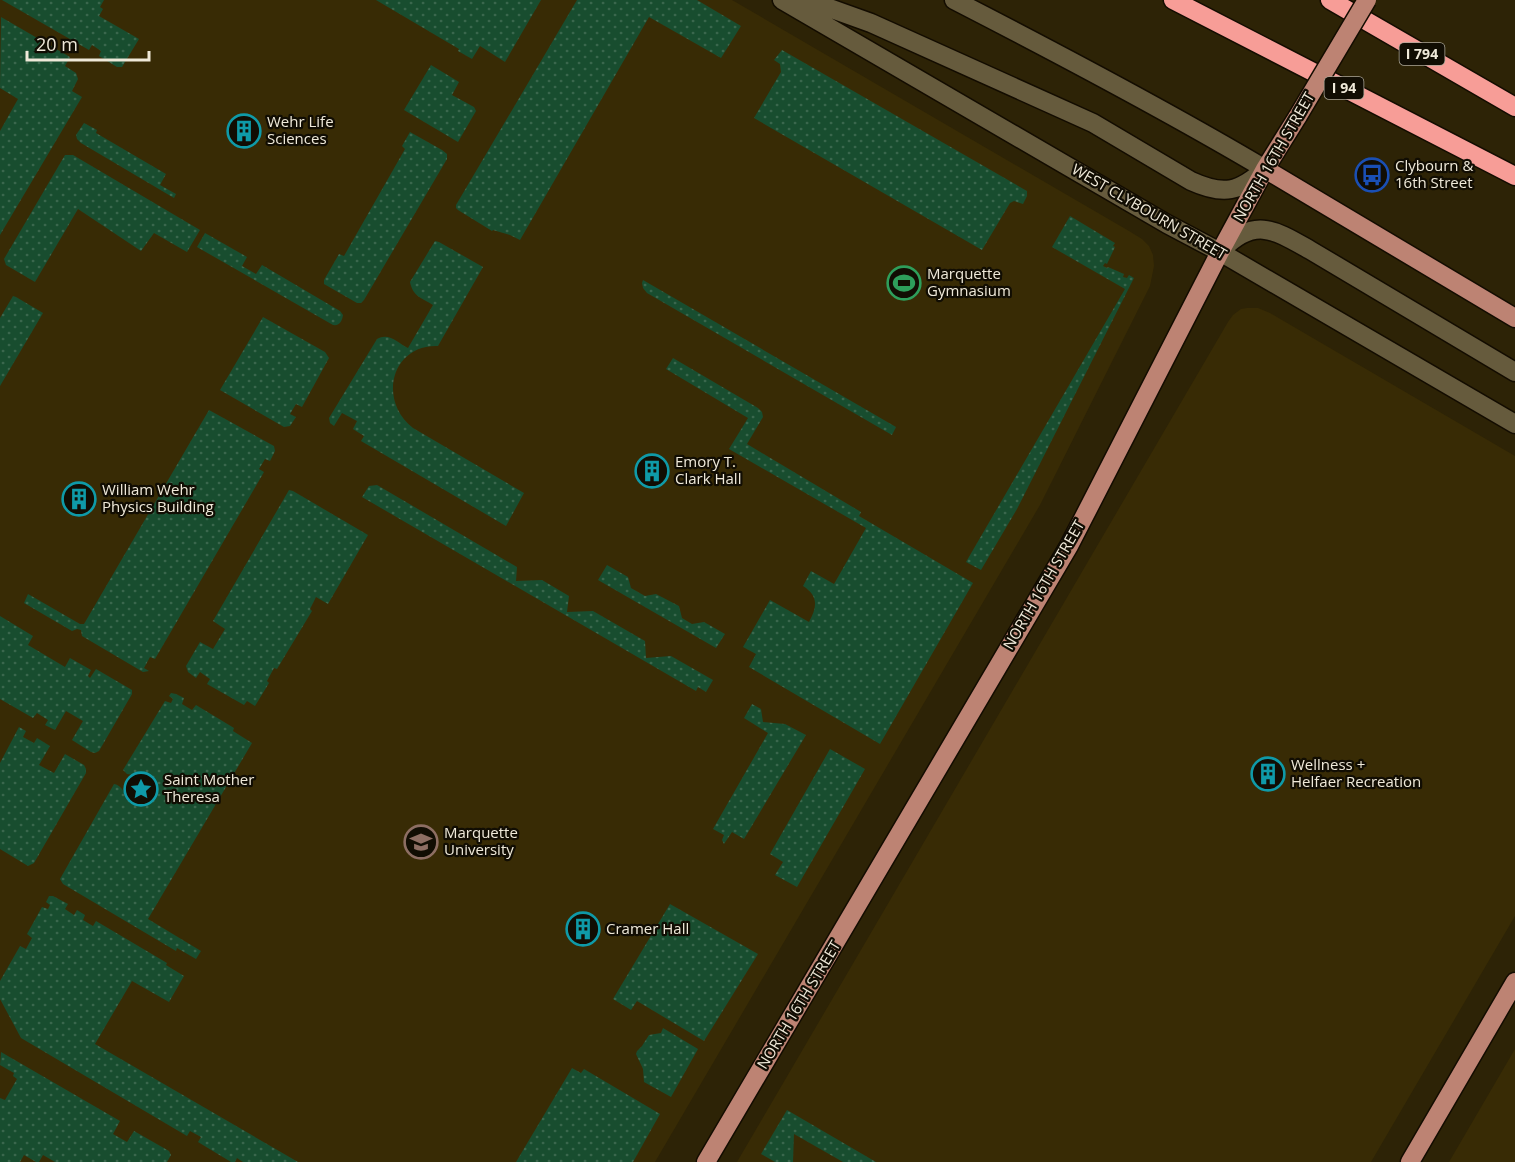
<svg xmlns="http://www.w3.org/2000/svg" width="1515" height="1162" viewBox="0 0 1515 1162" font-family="'Open Sans',sans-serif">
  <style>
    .built { fill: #382b05 }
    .green { fill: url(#green-dots) }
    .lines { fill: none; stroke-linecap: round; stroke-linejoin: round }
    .minor-casing { stroke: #130c00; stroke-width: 21 }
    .major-casing { stroke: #130c00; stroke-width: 21 }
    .highway-casing { stroke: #130c00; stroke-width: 21 }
    .minor { stroke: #665b3d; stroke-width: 18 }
    .major { stroke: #bd8373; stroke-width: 18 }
    .highway { stroke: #f79d97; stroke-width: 18 }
    .major-bridge-casing { stroke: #130c00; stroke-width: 21; stroke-linecap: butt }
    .major-bridge { stroke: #bd8373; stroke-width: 18 }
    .labels { text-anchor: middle; stroke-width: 4.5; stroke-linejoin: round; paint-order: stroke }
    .shield { fill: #110d03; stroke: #aca799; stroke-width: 1.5 }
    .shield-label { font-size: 14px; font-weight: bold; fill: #efe9d9 }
    .poi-label { font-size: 15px; fill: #efe9d9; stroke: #110d03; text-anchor: start }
    .street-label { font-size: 15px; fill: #efe9d9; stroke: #110d03 }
  </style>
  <defs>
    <pattern id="green-dots" width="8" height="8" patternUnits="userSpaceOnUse" patternTransform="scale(1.5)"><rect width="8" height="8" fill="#184d2f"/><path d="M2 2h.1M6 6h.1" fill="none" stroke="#3a674d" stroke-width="1.8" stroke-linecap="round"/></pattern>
  </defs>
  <rect width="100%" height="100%" fill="#2d2306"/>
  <!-- built -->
  <path class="built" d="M0,0H732L1129,231L1142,239L1149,246L1153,255L1154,266L1150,286L1040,505L655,1162H0Z
    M1247,308H1258L1270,313L1515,456V916L1371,1162H737L1228,322L1233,315L1241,309Z
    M1515,1049V1162H1449Z"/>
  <!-- green -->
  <path class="green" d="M2,0H104L100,7L103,9L99,16L139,39L122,67H117L99,56L101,51L92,45L89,50Z
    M376,0H541L505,62L480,46L472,59L458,51L459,49Z
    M577,0H697L741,26L721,58L649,17L520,240L510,235L493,230L492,231L458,210L456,208V205Z
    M1,17L70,57L65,66L76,73L78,79L72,91L82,97L0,235V131L18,99L0,88Z
    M782,50L1027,191V196L1023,204L1014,201L1010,203L982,250L754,118L781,72L780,64L774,60Z
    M431,65L459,82L452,95L474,107L476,111L458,142L404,110Z
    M84,123L97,130L96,133L166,174L160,185L176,194L174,198L81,143L77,139L76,135Z
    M410,132L442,150L447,154V159L364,300L361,303H357L324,284V280L339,254L344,256L405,149L402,146Z
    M65,155H73L200,230L187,252L154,233L141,251L78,209L35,282L6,265L4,259Z
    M1070,216L1115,243L1113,246L1115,247L1107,264L1105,263L1103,266L1107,268L1108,267L1124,274L1123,277L1127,278L1129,275L1134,278L1017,509L981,570L966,562L1125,289L1052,247Z
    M205,233L247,257L242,266L256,274L262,265L340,311L343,315C342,321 340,326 333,325L197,247Z
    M435,241L439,242L483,267L438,346C392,344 377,400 413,428L524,493L506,526L361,441L364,436L353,429L357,421L342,413L334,426L330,423L329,418L377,339C389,332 398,343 408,348L433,305C422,298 413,297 410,282Z
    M643,280L896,427L892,435L647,293L643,288L642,283Z
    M13,296L16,297L43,313L0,386V318Z
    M263,317L325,352L329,358L302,407L296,404L290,414L296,417L290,426L284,427L220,390Z
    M673,358L758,408L762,412L763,417L747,444L861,512L859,516L973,583L880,744L749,667L756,654L743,647L770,600L809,622C817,607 819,596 803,586L811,571L834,584L866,528L729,449L748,418L666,369Z
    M209,410L274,446L275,451L270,461L265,459L259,469L264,472L155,659L150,657L144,668L149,671L143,672L82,636L81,630L77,629L72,631L24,603L28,594L80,624H84Z
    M377,485L517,567L516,581L542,580L569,596L567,612L593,611L645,641L646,658L671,656L713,680L706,692L698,687L696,691L362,497L369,486Z
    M289,490L293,491L368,535L328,604L316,597L310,609L312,611L277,669L274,668L267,681L269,683L255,706L247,701L244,705L207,684L210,679L200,672L196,678L188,672L186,666L200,642L213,649L225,629L213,621Z
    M607,565L628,577L631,588L645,596L656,594L679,606L682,618L692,624L704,622L725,634L716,648L598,580Z
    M0,616L33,636L28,645L65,667L70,658L91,670L88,676L90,678L96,669L132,690V694L99,751L95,753L91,752L72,740L83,721L66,711L55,730L45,725L48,720L37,713L33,718L0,699Z
    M171,693L176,694L184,698L182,704L192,710L196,705L234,728L233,731L252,743L148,919L201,951L196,959L177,948L176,951L63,884L60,879L114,784C120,785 124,790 125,796L129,801L139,802L147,798L151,787C150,780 146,775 139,773L134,775L127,774L123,770L165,701L171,703L173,699L169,696Z
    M752,704L761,709L763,722L785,724L806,735L744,839L732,832L724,844L722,840L724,835L713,829L768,733L744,718Z
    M19,727L26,731L23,737L34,743L37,738L50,746L39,765L54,773L65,754L84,765L86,769V773L34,863L28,866L0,849V763Z
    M830,749L865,769L797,887L775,875L783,862L770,854Z
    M49,896H53L68,904L65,909L74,915L77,910L85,915L83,920L93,926L96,921L167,963L166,965L184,976L169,1002L132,981L95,1044L298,1162H243L237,1158L235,1162H231L198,1142L201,1137L190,1131L187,1136L21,1038L0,999V981L20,946L26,949L32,938L27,934L42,907L48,909L50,905L46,902Z
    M670,904L758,954L704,1041L637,1001L631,1010L613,999Z
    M663,1028L698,1049L671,1097L644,1082L643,1069L636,1054L637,1051L642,1046L649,1035L661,1033Z
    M1,1052L120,1121L113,1134L127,1142L134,1131L169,1151L171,1155L167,1162H55L43,1155L39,1162H36L24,1155L20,1162H0V1098L5,1100L17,1079L13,1076L14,1073L0,1065Z
    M572,1068L581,1073L584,1069L660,1114L633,1162H516Z
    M787,1110L876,1162H843L794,1134L793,1162H775L761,1154Z"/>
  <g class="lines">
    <!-- minor casing -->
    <g class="minor-casing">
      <path id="minor" d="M782,0L1167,224L1220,252L1515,424
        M807,0L871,23L1093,123L1191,181C1224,196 1239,192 1265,169C1164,109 1059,54 954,0
        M1221,251C1254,216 1275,230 1310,250L1515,372"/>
    </g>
    <!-- major casing -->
    <g class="major-casing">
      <path id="major" d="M1265,169L1515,318
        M706,1162L1069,546L1220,252L1265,169L1298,116
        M1410,1162L1515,982"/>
    </g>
    <!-- highway casing -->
    <g class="highway-casing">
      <path id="highway" d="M1173,0L1515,176
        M1330,0L1515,107"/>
    </g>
    <!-- minor -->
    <use href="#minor" class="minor"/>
    <!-- major -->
    <use href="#major" class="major"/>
    <!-- highway -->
    <use href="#highway" class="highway"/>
    <!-- major-bridge casing -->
    <g class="major-bridge-casing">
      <path id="major-bridge" d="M1298,116L1367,0"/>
    </g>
    <!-- major-bridge -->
    <use href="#major-bridge" class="major-bridge"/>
  </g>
  <!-- icons -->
  <defs>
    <g id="building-ring" transform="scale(1.725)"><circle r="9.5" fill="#110d03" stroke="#0f9aa8" stroke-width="1.5"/><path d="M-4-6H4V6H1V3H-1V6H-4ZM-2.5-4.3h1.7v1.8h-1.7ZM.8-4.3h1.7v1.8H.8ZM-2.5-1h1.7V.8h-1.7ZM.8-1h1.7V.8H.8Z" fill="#0f9aa8"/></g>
    <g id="bus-ring" transform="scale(1.725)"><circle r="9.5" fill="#110d03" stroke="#1a4fb4" stroke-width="1.5"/><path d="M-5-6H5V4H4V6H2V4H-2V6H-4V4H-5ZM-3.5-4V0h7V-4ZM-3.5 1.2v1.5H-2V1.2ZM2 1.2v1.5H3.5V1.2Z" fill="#1a4fb4"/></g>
    <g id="stadium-ring" transform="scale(1.725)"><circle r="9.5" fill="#110d03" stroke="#2e9e5b" stroke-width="1.5"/><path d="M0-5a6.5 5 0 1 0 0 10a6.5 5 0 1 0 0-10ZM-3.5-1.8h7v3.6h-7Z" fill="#2e9e5b"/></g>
    <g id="sight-ring" transform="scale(1.725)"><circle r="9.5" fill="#110d03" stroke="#0f9aa8" stroke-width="1.5"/><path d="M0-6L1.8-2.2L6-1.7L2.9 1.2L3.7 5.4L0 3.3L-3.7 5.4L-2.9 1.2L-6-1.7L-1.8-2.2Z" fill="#0f9aa8"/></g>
    <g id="university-ring" transform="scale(1.725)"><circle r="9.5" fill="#110d03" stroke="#8d6e63" stroke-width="1.5"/><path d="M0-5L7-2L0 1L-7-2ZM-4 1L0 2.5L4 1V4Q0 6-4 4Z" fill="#8d6e63"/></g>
  </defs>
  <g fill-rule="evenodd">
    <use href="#building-ring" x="244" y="131"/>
    <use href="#bus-ring" x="1372" y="175"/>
    <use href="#stadium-ring" x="904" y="283"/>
    <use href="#building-ring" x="652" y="471"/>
    <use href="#building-ring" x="79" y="499"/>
    <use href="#building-ring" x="1268" y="774"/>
    <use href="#sight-ring" x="141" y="789"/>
    <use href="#university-ring" x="421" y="842"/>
    <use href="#building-ring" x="583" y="929"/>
  </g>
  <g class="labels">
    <!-- shield labels -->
    <g class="shield">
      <rect x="1399.5" y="43" width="45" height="22" rx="4.5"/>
      <rect x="1324.5" y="77" width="39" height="22" rx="4.5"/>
    </g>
    <g class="shield-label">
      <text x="1422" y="59">I 794</text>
      <text x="1344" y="93">I 94</text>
    </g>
    <!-- poi labels -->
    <g class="poi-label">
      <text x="267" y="127">Wehr Life<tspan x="267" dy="17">Sciences</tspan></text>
      <text x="1395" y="171">Clybourn &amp;<tspan x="1395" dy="17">16th Street</tspan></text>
      <text x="927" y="279">Marquette<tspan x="927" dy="17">Gymnasium</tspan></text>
      <text x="675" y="467">Emory T.<tspan x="675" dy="17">Clark Hall</tspan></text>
      <text x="102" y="495">William Wehr<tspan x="102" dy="17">Physics Building</tspan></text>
      <text x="1291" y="770">Wellness +<tspan x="1291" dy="17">Helfaer Recreation</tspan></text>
      <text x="164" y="785">Saint Mother<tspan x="164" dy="17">Theresa</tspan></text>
      <text x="444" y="838">Marquette<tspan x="444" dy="17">University</tspan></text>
      <text x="606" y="934">Cramer Hall</text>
    </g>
    <!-- street labels -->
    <g class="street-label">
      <text transform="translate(1274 157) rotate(-60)" y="5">NORTH 16TH STREET</text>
      <text transform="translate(1149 212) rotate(30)" y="5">WEST CLYBOURN STREET</text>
      <text transform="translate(1044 585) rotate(-60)" y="5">NORTH 16TH STREET</text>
      <text transform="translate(799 1005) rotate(-59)" y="5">NORTH 16TH STREET</text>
    </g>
  </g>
  <!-- scale -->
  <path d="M27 51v9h122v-9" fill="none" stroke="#efe9d9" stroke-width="3"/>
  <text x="36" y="51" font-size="18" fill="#efe9d9" stroke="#110d03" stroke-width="4.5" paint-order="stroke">20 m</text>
</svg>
